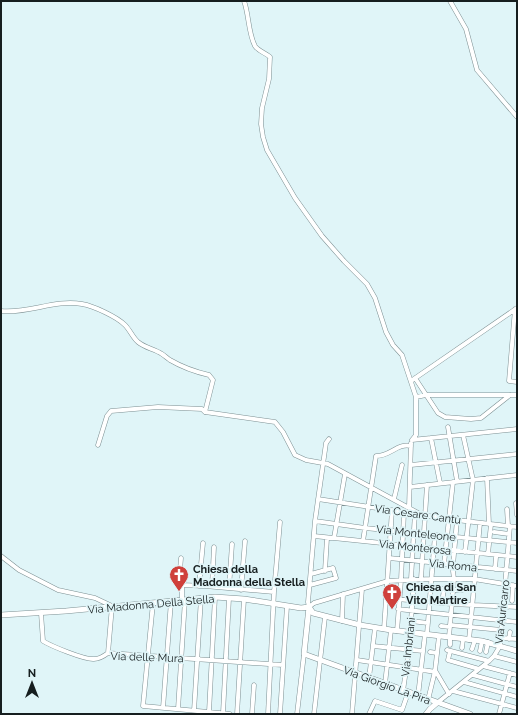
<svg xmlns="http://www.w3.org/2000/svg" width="518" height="715" viewBox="0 0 518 715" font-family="Raleway,sans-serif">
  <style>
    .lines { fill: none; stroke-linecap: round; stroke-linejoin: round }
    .minor-casing { stroke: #7d9093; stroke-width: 5 }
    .tertiary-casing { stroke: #7d9093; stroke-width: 6 }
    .minor { stroke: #fff; stroke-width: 4 }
    .tertiary { stroke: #fff; stroke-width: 5 }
    .labels { text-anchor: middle; stroke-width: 3.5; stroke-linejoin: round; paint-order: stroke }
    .street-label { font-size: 11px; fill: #161e1f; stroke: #e0f5f8 }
    .poi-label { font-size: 11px; font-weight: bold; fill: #161e1f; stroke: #e0f5f8; text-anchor: start }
  </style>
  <rect width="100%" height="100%" fill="#e0f5f8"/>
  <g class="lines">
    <!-- minor casing -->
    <g class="minor-casing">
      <path id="minor" d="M244,1C249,14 248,33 255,46C258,51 266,53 270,57L269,79L262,108L261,124L263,137L267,150L295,198L322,236L344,261L367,284L375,298L386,332L393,345L402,355L416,397V435L412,440
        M450,1L466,29L477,70L517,117
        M515,309L509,381L517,382
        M1,311C28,314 55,299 82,304C94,306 117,317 125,325C130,330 133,338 138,342C145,348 155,349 162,354C165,356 167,358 170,360C182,367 196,372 209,375L213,380L205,412L275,422L283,432L295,455L306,460L328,464L420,514
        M415,378L438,413L445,417L471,419L481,418L510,395
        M411,381L517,308
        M416,397L426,395H517
        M448,427L457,481
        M463,435L473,480L465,552
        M431,438L440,483
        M412,440L517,429
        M98,445L107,416L111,411L158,407L202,409L205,412
        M411,465L517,454
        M487,478L489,524
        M410,487L517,475
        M318,499L448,519L517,527
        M394,499L402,465
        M517,503H516L517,515
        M409,507L411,443
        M507,509L508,526
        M315,521L365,528L517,543
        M494,532L509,534
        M314,536L517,557
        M334,538L345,474
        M363,541L376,456C391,456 397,443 411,446
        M488,554L491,524
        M1,556L19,570L58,590L95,598L112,606L108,653
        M181,558L179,582L182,585
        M389,558L517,571
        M444,564L453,482
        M453,565L457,520
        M495,569L496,557
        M325,571L327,538
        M411,579L415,513
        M421,579L427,485
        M310,585L336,578L333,568L311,574
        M199,586L203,543
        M212,586L214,547
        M229,588L232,544
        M431,588L444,589L442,603
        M241,590L245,541
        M453,590H462
        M274,592L280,522
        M386,598L452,604L517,607
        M182,600V585L205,586L274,592L268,714
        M512,601L513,585
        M153,603L143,706L230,714
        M309,607L314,603L388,581L431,579H474L517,586
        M309,607L308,602L315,521L326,443L329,439
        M398,609L517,622
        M41,613L43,641C51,646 85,660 94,659C99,659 104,656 108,653L283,665
        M342,621L343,594
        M411,621L428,623
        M450,625L501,630
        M441,626L450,627
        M384,629L392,510
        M397,631L401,580L404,512
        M427,634L435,535
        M449,637L454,579L453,571
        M501,638L517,639
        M509,639L510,632
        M469,640L480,523
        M450,645V637
        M373,646L423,651
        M462,648L463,639
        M472,649L475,640
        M447,650L489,661
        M450,651L448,660L479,669
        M480,651L482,641
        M430,652L437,653
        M486,652L488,642
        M494,656L517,662
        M357,660L436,672L449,694
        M483,666L517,675
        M473,675L517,687
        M369,678L375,628
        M464,682L517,697
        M385,684L391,630
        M403,691L409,649L414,579
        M453,691L517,708
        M418,696L425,634
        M428,700L435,671L439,636
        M437,703L489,661L494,656L500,646L510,526
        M163,708L171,601
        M178,709L185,600
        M194,711L201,598
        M209,712L215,597
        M223,713L229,598
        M237,714L244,599
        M252,714L254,685
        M280,714L287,606
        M297,714L304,654
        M314,714L325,617
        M352,714L362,589
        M369,714L375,701L402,710L408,693
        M499,714L510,673"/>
    </g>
    <!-- tertiary casing -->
    <g class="tertiary-casing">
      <path id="tertiary" d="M309,607L304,654L470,714
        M309,607L313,613L360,625L391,630L482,641L517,651
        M1,615L66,611L215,597L244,599L301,608L309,607
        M426,714L430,709L437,703"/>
    </g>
    <!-- minor -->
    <use href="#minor" class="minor"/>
    <!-- tertiary -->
    <use href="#tertiary" class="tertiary"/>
  </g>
  <!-- icons -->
  <defs>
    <g id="church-pin" transform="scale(1)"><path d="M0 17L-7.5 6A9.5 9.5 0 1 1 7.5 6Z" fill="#cf403b" stroke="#e0f5f8"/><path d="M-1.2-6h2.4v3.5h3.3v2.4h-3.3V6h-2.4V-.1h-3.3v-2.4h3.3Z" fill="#fff"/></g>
  </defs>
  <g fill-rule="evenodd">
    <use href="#church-pin" x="179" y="575"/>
    <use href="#church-pin" x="392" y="593"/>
  </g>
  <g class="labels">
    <!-- street labels -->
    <g class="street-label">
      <text transform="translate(418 514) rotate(8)" y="4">Via Cesare Cantù</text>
      <text transform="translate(416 533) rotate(6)" y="4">Via Monteleone</text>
      <text transform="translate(415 547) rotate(6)" y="4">Via Monterosa</text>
      <text transform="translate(453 565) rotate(6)" y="4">Via Roma</text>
      <text transform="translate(151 604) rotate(-5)" y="4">Via Madonna Della Stella</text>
      <text transform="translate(502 612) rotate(-84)" y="4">Via Auricarro</text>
      <text transform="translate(408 647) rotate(-84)" y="4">Via Imbriani</text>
      <text transform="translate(147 657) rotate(2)" y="4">Via delle Mura</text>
      <text transform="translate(387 685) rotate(20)" y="4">Via Giorgio La Pira</text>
    </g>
    <!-- poi labels -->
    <g class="poi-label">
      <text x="193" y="573">Chiesa della<tspan x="193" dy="13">Madonna della Stella</tspan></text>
      <text x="406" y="591">Chiesa di San<tspan x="406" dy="13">Vito Martire</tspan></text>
    </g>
  </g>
  <!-- border -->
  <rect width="518" height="715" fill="none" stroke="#161e1f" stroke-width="4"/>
  <!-- north arrow -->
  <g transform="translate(32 683)" stroke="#e0f5f8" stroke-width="3" paint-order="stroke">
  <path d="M0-3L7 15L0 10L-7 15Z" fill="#161e1f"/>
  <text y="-6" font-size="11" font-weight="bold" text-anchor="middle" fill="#161e1f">N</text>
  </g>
</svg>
